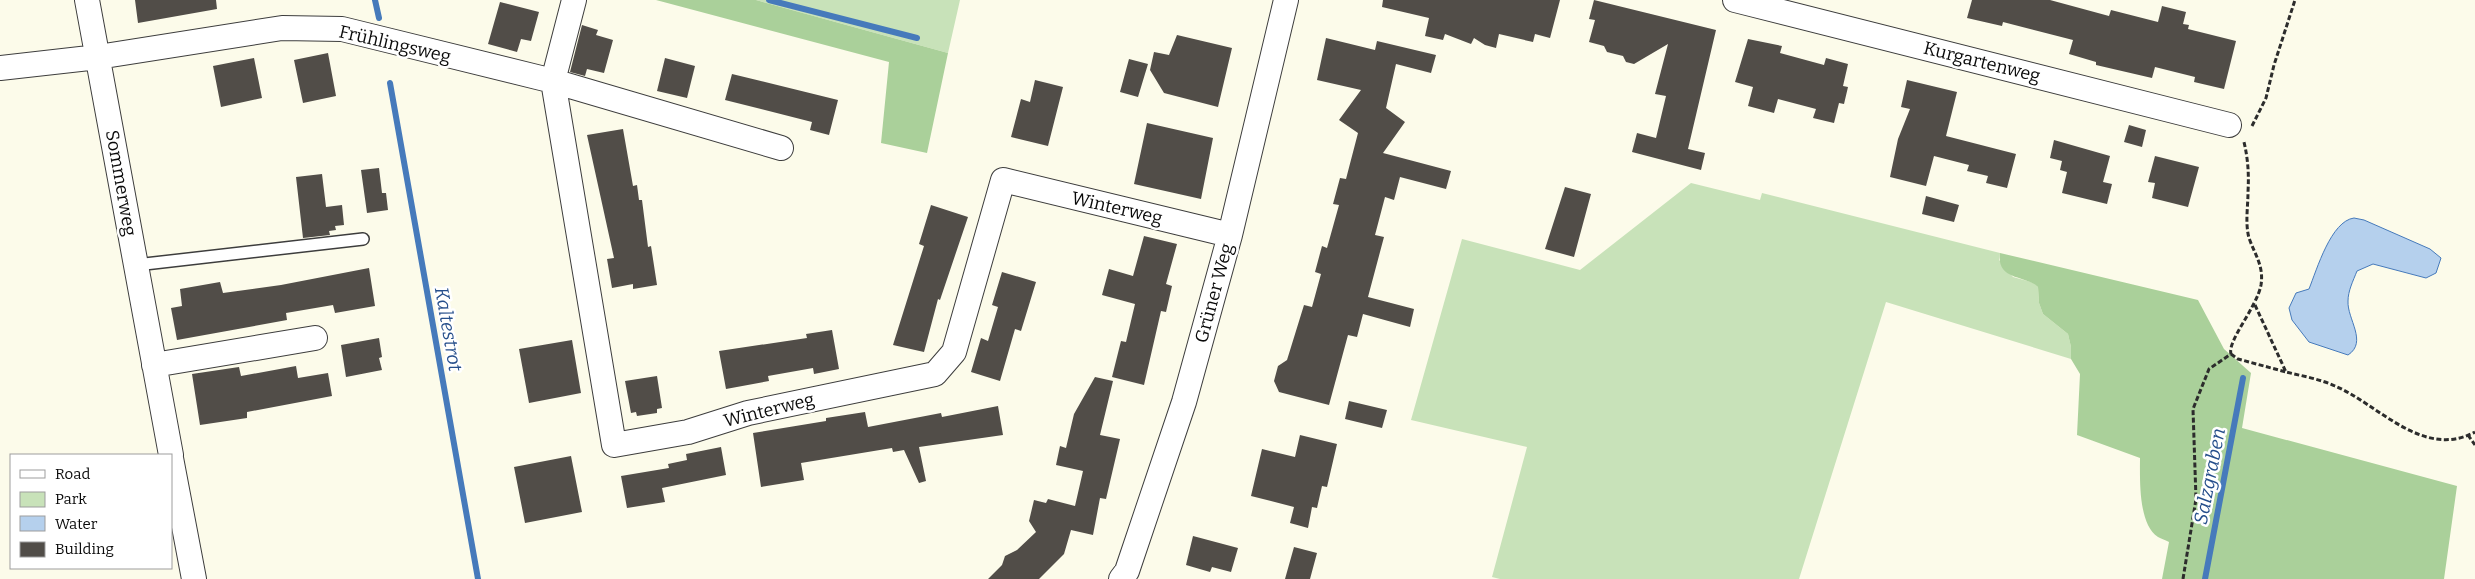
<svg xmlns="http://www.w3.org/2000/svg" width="2475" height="579" viewBox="0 0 2475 579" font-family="Bitter,serif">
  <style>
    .green { fill: #c8e2b9 }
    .forest { fill: #aad09a }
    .water { fill: #b5d0ed; stroke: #467abb }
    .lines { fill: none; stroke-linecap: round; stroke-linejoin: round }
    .stream { stroke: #467abb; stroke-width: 6 }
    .building { fill: #514d48 }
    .lane-casing { stroke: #3d3d3d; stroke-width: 14 }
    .street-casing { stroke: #3d3d3d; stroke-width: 26 }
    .path { stroke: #2c2c2c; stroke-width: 3; stroke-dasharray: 5 2.5; stroke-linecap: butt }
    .lane { stroke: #fff; stroke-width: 11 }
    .street { stroke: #fff; stroke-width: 24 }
    .labels { text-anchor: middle; stroke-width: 5; stroke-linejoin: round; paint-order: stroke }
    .street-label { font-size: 18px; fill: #0a0a0a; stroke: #fff }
    .water-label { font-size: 19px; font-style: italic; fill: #254e8b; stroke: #fff }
  </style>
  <rect width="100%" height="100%" fill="#fcfbea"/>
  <!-- green -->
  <path class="green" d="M756,0H960L948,53Z
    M1691,183L1760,200L1762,193L2000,253L1999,260L2013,277L2035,283L2038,287L2039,303L2043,314L2068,334L2071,347V359L1886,302L1799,579H1500L1492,577L1527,447L1411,420L1462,239L1580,270Z"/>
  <!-- forest -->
  <path class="forest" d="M656,0H756L948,53L927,153L881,143L889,62Z
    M2000,253L2198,300L2224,349L2251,373L2242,428L2457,486L2444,579H2162L2169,542C2166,540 2161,539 2158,537C2138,524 2140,479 2140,458L2077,435L2080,374L2071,359V347L2068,334L2043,314L2039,303L2038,287C2026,275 1996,281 2000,253Z"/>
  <!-- water -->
  <path class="water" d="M2354,218L2364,220L2430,249L2441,258L2436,273L2426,278L2373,264L2357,271C2353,281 2348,291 2348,301C2347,319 2368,342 2348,355L2309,342L2292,320L2289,308L2296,293L2309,289C2317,269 2331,221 2354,218Z"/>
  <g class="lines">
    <!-- stream -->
    <path class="stream" d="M375,0L379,18
      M769,0L917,38
      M390,83L478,579
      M2205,579L2243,378"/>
  </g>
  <!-- building -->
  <path class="building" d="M135,0H216L217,9L138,23Z
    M1383,0H1560L1550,38L1535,34L1533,42L1499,34L1496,48L1485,45L1474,38L1471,44L1445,34L1443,40L1425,36L1429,18L1382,7Z
    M1594,0L1716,30L1688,149L1705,153L1701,170L1632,152L1637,133L1656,138L1666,96L1655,94L1668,44L1634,64L1626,62L1623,56L1607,52L1604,46L1589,42L1595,20L1589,19Z
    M1972,0H2050L2109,16L2111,10L2158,22L2162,6L2186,12L2183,24L2189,25L2188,29L2236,41L2224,89L2194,82L2195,77L2155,67L2152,78L2096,65V62L2069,54L2073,40L2003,22L2002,26L1967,18Z
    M500,2L539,12L531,41L521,39L517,52L488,44Z
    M582,25L598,30L596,35L613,40L604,73L587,69L585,76L570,72Z
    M1177,35L1232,48L1218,107L1164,93L1150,70L1154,52L1169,55Z
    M1326,38L1375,50L1377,41L1436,55L1431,73L1396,64L1386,108L1405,122L1383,153L1451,171L1446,189L1400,177L1394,200L1385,197L1375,235L1384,237L1368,297L1414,309L1410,327L1363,314L1357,337L1348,335L1329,405L1279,392L1274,381L1278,366L1287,360L1304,305L1312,307L1321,274L1315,272L1322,246L1327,248L1339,205L1333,204L1340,178L1346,179L1358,133L1339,120L1361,90L1317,80Z
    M1748,39L1782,46L1780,53L1824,65L1826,58L1848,64L1843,86L1848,87L1844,104L1839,103L1834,123L1813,118L1816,109L1778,99L1774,113L1748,106L1753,87L1735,82Z
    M328,53L336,96L303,103L294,60Z
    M254,58L262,98L221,107L213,66Z
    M665,58L695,66L687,98L657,91Z
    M1129,59L1148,64L1138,97L1120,92Z
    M732,74L838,100L829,135L810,130L812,122L725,100Z
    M1035,80L1063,87L1048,146L1011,137L1021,99L1030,102Z
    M1907,80L1957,92L1946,136L2016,154L2007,188L1986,183L1988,176L1967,171L1969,165L1934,156L1926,186L1890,177L1898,139L1910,109L1901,107Z
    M1147,123L1213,138L1201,199L1134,184Z
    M2129,125L2146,130L2142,147L2124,142Z
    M623,129L633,186L637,185L639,200H642L648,247L651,246L657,285L633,289V284L612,288L607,259L614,258L587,135Z
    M2054,140L2110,156L2103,182L2112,184L2107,204L2062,193L2067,172L2060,170L2062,161L2050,158Z
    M2155,156L2199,167L2188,207L2152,198L2155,183L2148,182Z
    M379,168L382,193H386L388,210L367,213L361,170Z
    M322,174L326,207L342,205L344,225L335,226L336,230L329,231L330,235L303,238L296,177Z
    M1565,187L1591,194L1574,257L1545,249Z
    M1926,196L1959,205L1954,222L1922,214Z
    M931,205L968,217L940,300L938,299L924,352L893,345L924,246L919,244Z
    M1144,236L1177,244L1166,284L1172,286L1166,312L1161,311L1144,385L1112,377L1121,341L1126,342L1135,304L1102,295L1109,269L1133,276Z
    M369,268L375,306L335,313L333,305L286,313L287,320L177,340L171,308L182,306L180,289L220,282L223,293L281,285Z
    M1002,272L1036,282L1021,331L1015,329L1000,381L971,372L981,338L988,341L998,307L992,305Z
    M832,330L839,369L814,374L813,368L768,376L769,381L726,389L719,351L807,338L806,334Z
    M379,338L382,357L379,358L382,370L346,377L341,345Z
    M572,340L581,393L529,403L519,349Z
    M296,366L298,378L328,373L332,396L247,412V418L200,425L192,374L239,367L241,376Z
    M657,376L662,408L657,409V413L637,416L636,412L631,413L625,381Z
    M1095,377L1113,381L1100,435L1120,439L1106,499L1100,498L1093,535L1071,530L1064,554L1039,579H988L1002,565L1005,556L1017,550L1036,532L1029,521L1034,500L1046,503L1048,499L1075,506L1083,471L1056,465L1060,446L1066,448L1074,414Z
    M1349,401L1387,410L1382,428L1345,419Z
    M998,406L1003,435L919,447L926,481L919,483L904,450L893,452L892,448L801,463L804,480L761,487L753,433L826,421V418L865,412L868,427L941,413L942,417Z
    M1300,435L1337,444L1327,487L1322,486L1317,508L1312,507L1308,528L1290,523L1294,507L1251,496L1262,449L1295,457Z
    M721,447L726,475L662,488L665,502L627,508L621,476L669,468L668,464L687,460L686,454Z
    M571,456L582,512L525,523L514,467Z
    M1193,536L1238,548L1231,572L1212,567L1210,572L1186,565Z
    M1294,547L1317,553L1310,579H1285Z"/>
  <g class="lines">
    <!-- lane casing -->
    <g class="lane-casing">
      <path id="lane" d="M136,265L363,239"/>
    </g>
    <!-- street casing -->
    <g class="street-casing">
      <path id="street" d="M87,0L171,455
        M574,0L553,81L614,445L688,432L748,413L935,374L954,352L1003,180L1230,235
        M1735,0L2229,125
        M0,68L98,57L282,28L342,29L553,81L781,148
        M154,365L315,338
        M171,458L194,579
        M1121,579L1127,571L1184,402L1230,235L1286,0"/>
    </g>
    <!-- path -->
    <path class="path" d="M2252,126L2266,98L2274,65L2295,0
      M2255,305L2286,372C2302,376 2320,379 2335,386C2378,404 2423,460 2475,432
      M2231,354L2238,359L2286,372
      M2468,435L2475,445
      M2183,579L2196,499L2193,409L2209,369L2231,354C2227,341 2257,307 2261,285C2264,266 2255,255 2249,238C2245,223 2248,207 2248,192C2249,174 2248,159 2244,142"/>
    <!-- lane -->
    <use href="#lane" class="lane"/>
    <!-- street -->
    <use href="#street" class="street"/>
  </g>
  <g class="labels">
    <!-- street labels -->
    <g class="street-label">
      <text transform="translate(395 44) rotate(13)" y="6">Frühlingsweg</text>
      <text transform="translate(1982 62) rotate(14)" y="6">Kurgartenweg</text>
      <text transform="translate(121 183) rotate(80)" y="6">Sommerweg</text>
      <text transform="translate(1117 208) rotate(13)" y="6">Winterweg</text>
      <text transform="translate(1214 293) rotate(-75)" y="6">Grüner Weg</text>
      <text transform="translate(769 410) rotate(-14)" y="6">Winterweg</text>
    </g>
    <!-- water labels -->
    <g class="water-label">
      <text transform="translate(449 329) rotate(80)" y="7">Kaltestrot</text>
      <text transform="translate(2209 476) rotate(-79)" y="7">Salzgraben</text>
    </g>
  </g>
  <!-- legend -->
  <rect x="10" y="454" width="162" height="115" fill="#ffffff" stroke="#9d9d9d"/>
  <rect x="20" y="470" width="25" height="8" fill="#ffffff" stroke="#9d9d9d"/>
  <text x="55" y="479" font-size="15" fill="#0a0a0a">Road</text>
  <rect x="20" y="492" width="25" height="15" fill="#c8e2b9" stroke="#9d9d9d"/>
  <text x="55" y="504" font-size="15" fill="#0a0a0a">Park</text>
  <rect x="20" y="516" width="25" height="15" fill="#b5d0ed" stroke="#9d9d9d"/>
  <text x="55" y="529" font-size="15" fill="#0a0a0a">Water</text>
  <rect x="20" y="542" width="25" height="15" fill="#514d48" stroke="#9d9d9d"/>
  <text x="55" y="554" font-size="15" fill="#0a0a0a">Building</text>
</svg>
